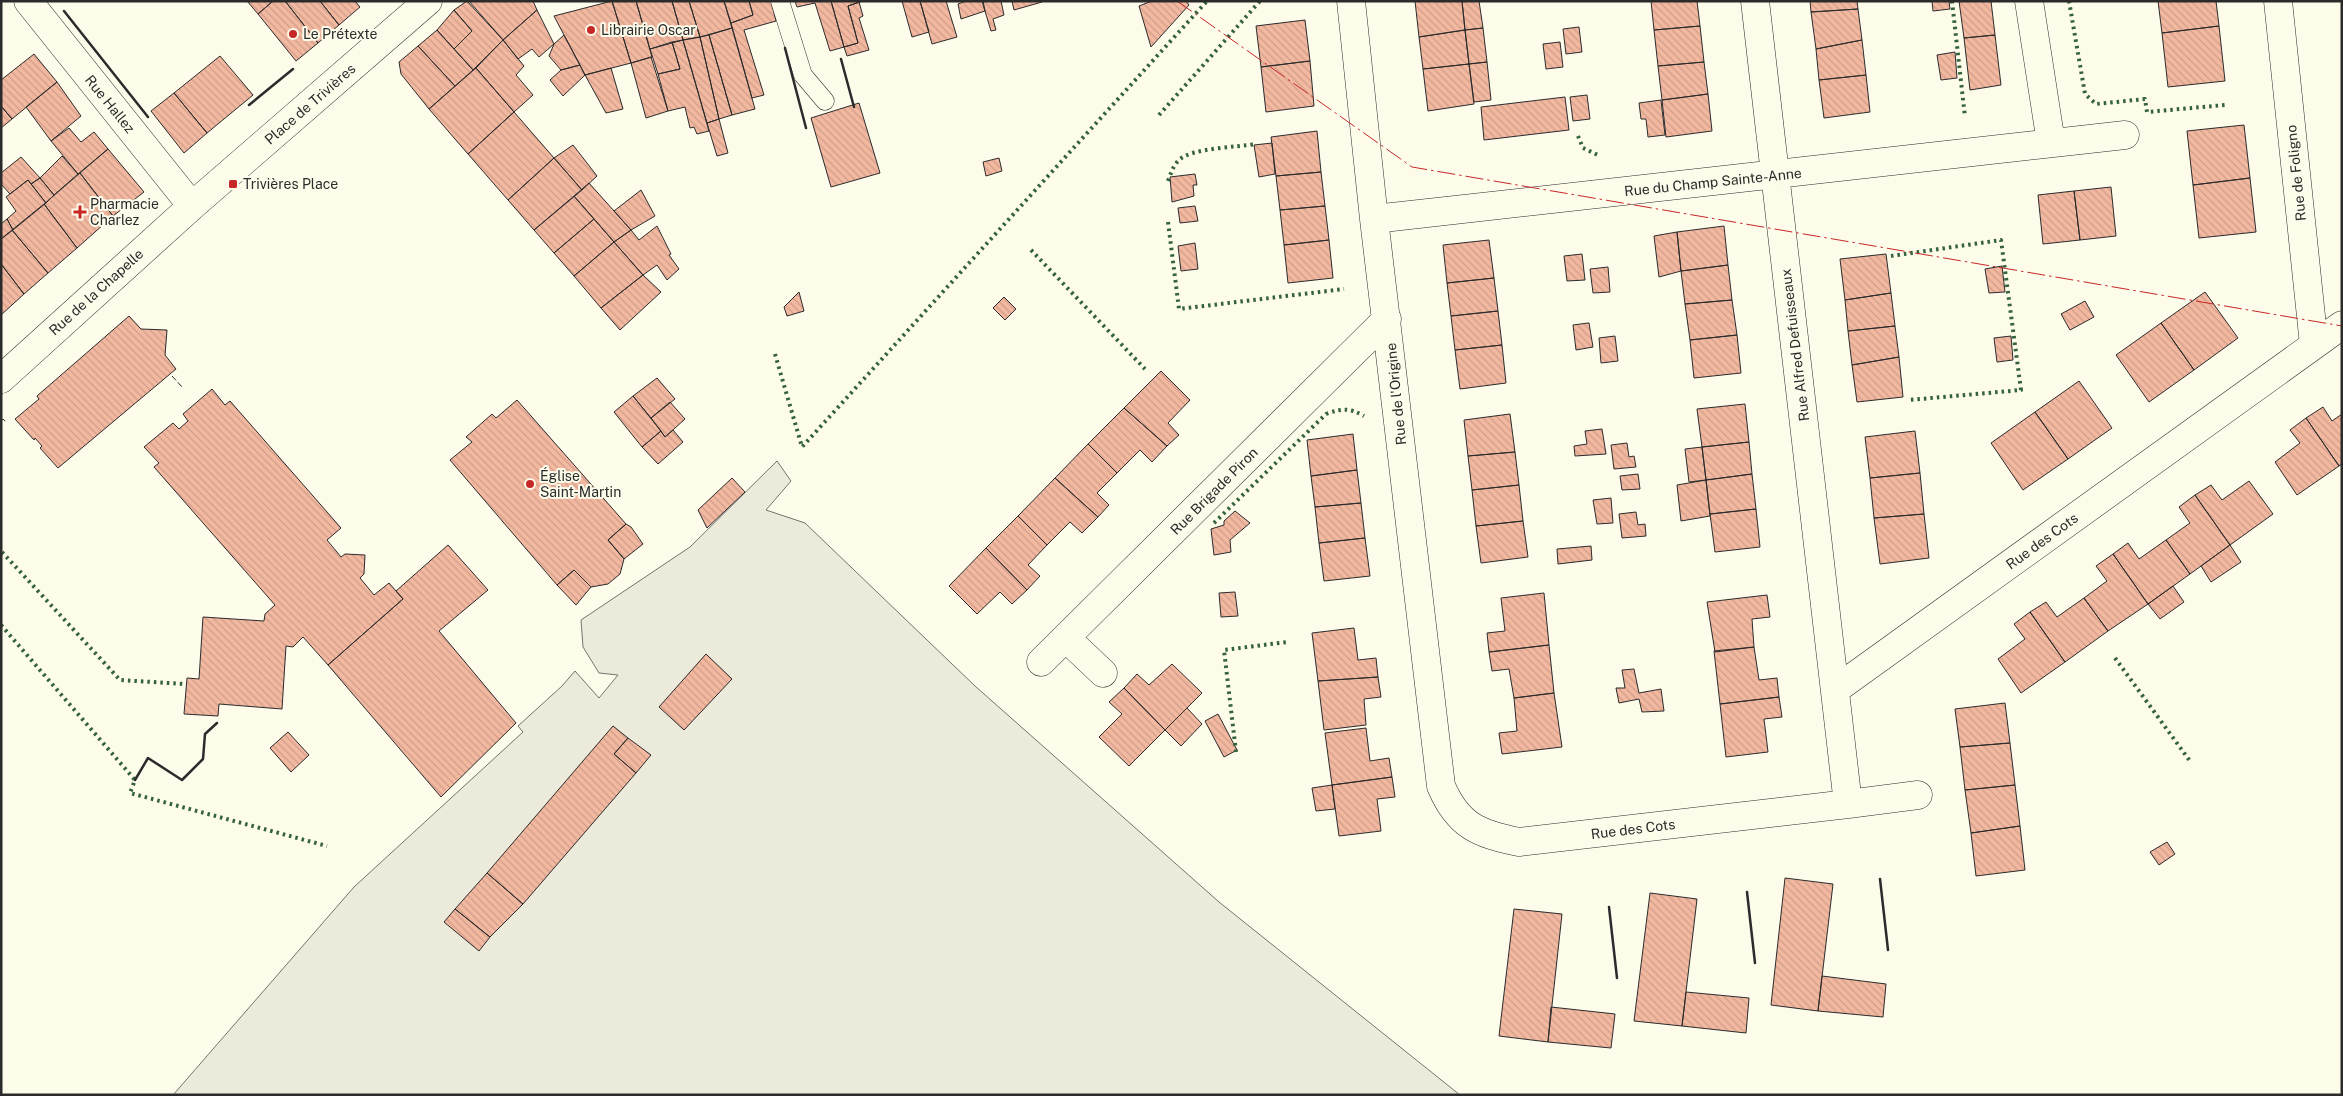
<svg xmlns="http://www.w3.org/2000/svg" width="2343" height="1096" viewBox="0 0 2343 1096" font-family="'Public Sans',sans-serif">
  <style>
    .green { fill: #ecebdb; stroke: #74746e }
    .building { fill: url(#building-back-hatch); stroke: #2b2b2b }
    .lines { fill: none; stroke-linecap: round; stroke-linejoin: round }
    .service-casing { stroke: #2b2b2b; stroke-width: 19 }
    .minor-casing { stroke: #2b2b2b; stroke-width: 29 }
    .tertiary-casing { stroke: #2b2b2b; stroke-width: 29 }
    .service { stroke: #fdfbea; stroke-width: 18 }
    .minor { stroke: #fdfbea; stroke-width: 28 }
    .tertiary { stroke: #fdfbea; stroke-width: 28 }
    .hedge { stroke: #34623c; stroke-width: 4; stroke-dasharray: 2.5 4; stroke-linecap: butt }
    .fence { stroke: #2b2b2b; stroke-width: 1; stroke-dasharray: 6 2.5; stroke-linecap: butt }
    .wall { stroke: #2b2b2b; stroke-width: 2.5 }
    .power { stroke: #c62828; stroke-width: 1; stroke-dasharray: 18 4 2.5 4; stroke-linecap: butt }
    .poi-dot { fill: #c62828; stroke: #fdfbea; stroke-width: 2 }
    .labels { text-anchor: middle; stroke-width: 4; stroke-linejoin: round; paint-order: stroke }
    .poi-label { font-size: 14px; fill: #2b2b2b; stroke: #fdfbea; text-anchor: start }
    .street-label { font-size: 14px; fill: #2b2b2b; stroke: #fdfbea }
  </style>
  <defs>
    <pattern id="building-back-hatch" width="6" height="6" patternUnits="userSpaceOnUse" patternTransform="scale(1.25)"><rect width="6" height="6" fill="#f2b8a0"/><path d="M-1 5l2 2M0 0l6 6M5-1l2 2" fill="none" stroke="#d09e8a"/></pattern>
  </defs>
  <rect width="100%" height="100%" fill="#fdfbea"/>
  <!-- green -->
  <path class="green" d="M777,461L791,481L766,510L805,523L975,686L1219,902L1460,1095H173L354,887L523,732L518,726L562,686L575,671L599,698L618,675L599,673L583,647L581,620L690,547Z"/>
  <!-- building -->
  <path class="building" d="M247,1H273L258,14Z
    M273,1H285L318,43L296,61L258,14Z
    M285,1H320L339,25L318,43Z
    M320,1H355L360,7L339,25Z
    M467,1L503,40L473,70L454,49L472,31L454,10Z
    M469,1H533L537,10L503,40Z
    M612,1H636L652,57L631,63Z
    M612,1L631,63L585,75L554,16Z
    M636,1H672L683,40L650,49Z
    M672,1H689L700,37L683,40Z
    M689,1H724L732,28L700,37Z
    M724,1H749L753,15L731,23Z
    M749,1H771L776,21L744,30L764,95L752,98L731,23L753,15Z
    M795,1H831L844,47L830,51L815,3L797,7Z
    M831,1H863L848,6L858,43L844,47Z
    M902,1H920L929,32L912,37Z
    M920,1H946L957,37L932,44Z
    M966,1H983L985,11L961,19L958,4Z
    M982,1H1001L1004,15L993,19L996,30L991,31Z
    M1012,1H1041L1042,2L1014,10Z
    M1152,1H1186L1189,5L1151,47L1139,6Z
    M1415,1H1462L1465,30L1419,37Z
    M1462,1H1479L1483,28L1465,30Z
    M1651,1H1697L1700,26L1654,30Z
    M1810,1H1857L1858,9L1811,12Z
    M1932,1H1949L1950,9L1933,11Z
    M1959,1H1991L1995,35L1964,38Z
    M2158,1H2216L2219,26L2162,33Z
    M859,2L863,16L859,18L869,50L847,56L844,47L858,43L848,6Z
    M1858,9L1862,40L1816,49L1811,12Z
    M454,10L472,31L454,49L437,30Z
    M537,10L554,44L539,57L532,49L518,59L503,40Z
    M1305,20L1310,61L1261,67L1256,26Z
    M1700,26L1704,62L1658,66L1654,30Z
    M2219,26L2225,81L2168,87L2162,33Z
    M1579,27L1582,52L1566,54L1563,29Z
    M732,28L755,109L732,115L709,35Z
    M1483,28L1487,62L1469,64L1465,30Z
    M437,30L473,70L455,86L418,46Z
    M1465,30L1469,64L1423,69L1419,37Z
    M564,35L580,65L561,70L549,56L554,44Z
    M709,35L732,115L719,119L700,37Z
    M1995,35L2001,85L1970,90L1964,38Z
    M700,37L719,119L707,123L683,40Z
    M503,40L524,66L516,75L533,95L514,112L476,68Z
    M683,40L709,131L697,134L694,127L690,128L685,107L668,111L658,74L680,69L672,42Z
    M1862,40L1866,75L1819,80L1816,49Z
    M672,42L680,69L658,74L650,49Z
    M1560,42L1563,67L1546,69L1543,44Z
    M418,46L455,86L429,109L401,74L399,62Z
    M1955,52L1957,78L1941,80L1937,55Z
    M34,54L57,82L12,119L1,106V80Z
    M220,56L253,95L207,133L174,93Z
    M651,57L668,111L646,118L631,63Z
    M1310,61L1314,106L1266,112L1261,67Z
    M1487,62L1491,100L1474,102L1469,64Z
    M1704,62L1708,94L1662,100L1658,66Z
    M1469,64L1474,104L1428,111L1423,69Z
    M580,65L585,75L563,96L550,80L561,70Z
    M476,68L514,112L468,154L429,109Z
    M611,68L623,109L606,113L585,75Z
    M1866,75L1870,112L1824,118L1819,80Z
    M57,82L81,116L51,141L26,107Z
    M174,93L207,133L184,153L151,111Z
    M1708,94L1712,131L1666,137L1662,100Z
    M1587,95L1590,119L1573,121L1570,97Z
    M1565,97L1569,130L1484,140L1481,107Z
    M1661,100L1665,135L1648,137L1646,119H1641L1639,103Z
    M859,103L880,173L831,187L811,118Z
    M1,106L12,119L1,128Z
    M514,112L554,158L508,200L468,154Z
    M719,119L728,153L717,156L707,123Z
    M2244,125L2250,178L2193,185L2187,131Z
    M69,128L81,142L94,132L108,149L78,174L51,141Z
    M1317,131L1321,172L1276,176L1271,137Z
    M1272,143L1275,174L1259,177L1254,145Z
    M573,145L597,176L582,190L554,158Z
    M108,149L144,192L113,216L80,173Z
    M62,156L78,174L54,195L40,178Z
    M21,157L40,178L31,184L28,180L10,194L1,184V173Z
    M554,158L582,190L534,230L508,200Z
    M999,158L1002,171L986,176L983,162Z
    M1321,172L1325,206L1280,210L1276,176Z
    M80,173L113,216L77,248L44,204Z
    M1195,174L1197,185H1193L1194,196L1172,202L1170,177Z
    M40,178L54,195L46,203L31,184Z
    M2250,178L2256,232L2199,238L2193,185Z
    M28,180L46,203L13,230L7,219L16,211L6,197Z
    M589,183L631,230L614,242L574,196Z
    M2111,187L2116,236L2080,240L2074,191Z
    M641,190L655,216L631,230L614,211Z
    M2074,191L2080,240L2043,244L2038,195Z
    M574,196L594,219L554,253L534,230Z
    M44,204L77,248L48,273L12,230Z
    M1195,206L1198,221L1180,223L1178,208Z
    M1325,206L1329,240L1284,245L1280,210Z
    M7,219L13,230L1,239V224Z
    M594,219L614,242L574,276L554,253Z
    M657,226L671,254L669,255L679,269L667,280L657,265L643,275L614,242L631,230L639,240Z
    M1724,226L1728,265L1681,271L1677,232Z
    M12,230L48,273L24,294L1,264V239Z
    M1677,232L1681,271L1659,277L1654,236Z
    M1329,240L1333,278L1288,283L1284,245Z
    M1489,240L1494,278L1447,283L1443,245Z
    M614,242L643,275L601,308L574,276Z
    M1195,243L1198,269L1181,271L1178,246Z
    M1582,254L1585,280L1567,281L1564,256Z
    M1886,254L1891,293L1845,300L1840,259Z
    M1,264L24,294L1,315Z
    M1728,265L1732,300L1685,304L1681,271Z
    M2002,266L2005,292L1989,293L1985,269Z
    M1608,267L1610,292L1593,293L1590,269Z
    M643,275L661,292L620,330L601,308Z
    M1494,278L1498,311L1451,316L1447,283Z
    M799,292L804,311L787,316L784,307Z
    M2205,292L2238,338L2194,370L2161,323Z
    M1891,293L1895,326L1848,331L1845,300Z
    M1004,297L1016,309L1005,320L993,308Z
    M1732,300L1737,335L1690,340L1685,304Z
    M2085,301L2094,317L2070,330L2061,314Z
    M1498,311L1502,345L1455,350L1451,316Z
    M129,316L141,329L167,330L165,355L176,369L58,468L40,448L42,446L35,438L34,440L15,419L39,399L37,396Z
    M1588,323H1589L1593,347L1576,350L1573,325Z
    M2161,323L2194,370L2149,402L2116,355Z
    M1895,326L1899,357L1852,365L1848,331Z
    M1737,335L1741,373L1694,378L1690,340Z
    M1615,336L1618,361L1601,363L1599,338Z
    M2011,336L2013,360L1997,362L1994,338Z
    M1502,345L1506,383L1460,389L1455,350Z
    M1899,357L1903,397L1857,402L1852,365Z
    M1161,371L1190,400L1168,423L1179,435L1167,446L1124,408Z
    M657,378L675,399L651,418L633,396Z
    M2079,381L2112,428L2068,459L2035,412Z
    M212,389L225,405L230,401L341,528L327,540L341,557L345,554L365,555L364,574L360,578L374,595L389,583L403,599L328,665L303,637L293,647L286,646L282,709L219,704L218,716L184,714L187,678L199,679L203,617L264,621L265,614L275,605L154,467L159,463L144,447L173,423L179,429L188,421L183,414Z
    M633,396L661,431L642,447L614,412Z
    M517,400L626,524L608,540L624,559L620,574L608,584L591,587L574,570L557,585L450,460L472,442L466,437L492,414L496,418Z
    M670,402L685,419L665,437L651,418Z
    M1745,404L1749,442L1702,447L1697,409Z
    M2323,407L2332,421L2342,414V464L2339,466L2306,418Z
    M1124,408L1167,446L1152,462L1140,450L1117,473L1088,444Z
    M2035,412L2068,459L2023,490L1991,443Z
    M1510,414L1515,452L1468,456L1464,420Z
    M2306,418L2339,466L2297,495L2275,462L2300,443L2290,430Z
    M1602,429L1606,454L1575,456L1574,446L1587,444L1585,431Z
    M673,430L683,442L658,464L642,447L661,431L665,437Z
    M1915,431L1920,473L1870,478L1865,437Z
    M1353,434L1357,470L1311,476L1307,440Z
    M1749,442L1752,474L1706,480L1702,447Z
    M1627,443L1629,457L1634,456L1636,467L1614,469L1611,445Z
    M1088,444L1117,473L1097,493L1109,505L1098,517L1055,478Z
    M1702,447L1706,480L1689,482L1685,449Z
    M1515,452L1519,485L1472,490L1468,456Z
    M1357,470L1361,503L1315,507L1311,476Z
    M1920,473L1924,514L1874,518L1870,478Z
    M1638,474L1640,489L1622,490L1620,476Z
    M1752,474L1756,509L1710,514L1706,480Z
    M732,478L745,492L707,528L698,510Z
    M1055,478L1098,517L1082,533L1070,522L1047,545L1018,516Z
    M1706,480L1710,516L1681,521L1677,485Z
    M2249,481L2273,514L2230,545L2195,495L2211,485L2222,500Z
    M1519,485L1523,521L1476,526L1472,490Z
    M2195,495L2230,545L2190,574L2166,540L2190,523L2179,507Z
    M1611,498L1613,523L1597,524L1593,500Z
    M1361,503L1365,538L1319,543L1315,507Z
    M1756,509L1760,547L1715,552L1710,514Z
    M1235,511L1250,523L1230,540L1231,552L1214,555L1211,529L1224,525V521Z
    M1636,512L1638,525L1645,524L1646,536L1622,538L1619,514Z
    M1924,514L1929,558L1880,564L1874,518Z
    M1018,516L1047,545L1028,565L1040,576L1027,590L986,548Z
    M1523,521L1528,557L1481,563L1476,526Z
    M626,524L631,527L643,544L624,559L608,540Z
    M1365,538L1370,576L1324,581L1319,543Z
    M2166,540L2190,574L2148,604L2113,554L2128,543L2139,559Z
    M448,545L488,590L439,631L516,723L441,797L328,665L403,599L396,591Z
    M2230,545L2241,562L2211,582L2201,566Z
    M1591,546L1592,560L1558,564L1557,549Z
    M986,548L1027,590L1012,604L1000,592L977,614L949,586Z
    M2113,554L2148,604L2108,631L2084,598L2107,581L2096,566Z
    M574,570L591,587L576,605L557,585Z
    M2173,586L2184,602L2160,619L2148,604Z
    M1235,592L1238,616L1221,617L1219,593Z
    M1544,593L1549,645L1489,652L1487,633L1505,631L1501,598Z
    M1767,595L1770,617L1752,619L1754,647L1715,652L1707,602Z
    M2084,598L2108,631L2065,662L2030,612L2046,602L2057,617Z
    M2030,612L2065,662L2021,693L1998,659L2025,639L2014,624Z
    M1354,628L1358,660L1376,658L1378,677L1318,681L1312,633Z
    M1549,645L1554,693L1514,698L1509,669L1492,671L1489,652Z
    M1754,647L1759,680L1777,678L1779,697L1720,704L1714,651Z
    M706,654L732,679L684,730L659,707Z
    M1172,664L1202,693L1165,730L1124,688L1137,674L1149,685Z
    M1634,669L1639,693L1661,689L1664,711L1642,712L1639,699L1619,703L1616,688H1625L1622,670Z
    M1378,677L1381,697L1364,699L1366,725L1324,730L1318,681Z
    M1124,688L1165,730L1129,766L1099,737L1122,714L1109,702Z
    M1554,693L1562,747L1502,754L1499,733L1517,731L1514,698Z
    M1779,697L1782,717L1764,719L1768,752L1726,757L1720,704Z
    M2005,703L2010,743L1960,747L1955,709Z
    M1187,708L1202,724L1181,746L1165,730Z
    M1218,714L1237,750L1224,757L1205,721Z
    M613,726L628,738L614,754L636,773L523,904L487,873Z
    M1366,728L1370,761L1389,758L1392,777L1332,785L1325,733Z
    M288,732L309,755L291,772L270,748Z
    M628,738L651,755L636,773L614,754Z
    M2010,743L2015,785L1965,790L1960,747Z
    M1392,777L1395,797L1377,799L1381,831L1339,836L1332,785Z
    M1332,785L1335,809L1316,811L1312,788Z
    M2015,785L2020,826L1971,833L1965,790Z
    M2020,826L2025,870L1976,876L1971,833Z
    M2167,842L2175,854L2159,865L2150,852Z
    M487,873L523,904L490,937L455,909Z
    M1785,878L1833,884L1818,1011L1771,1005Z
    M1650,893L1697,899L1682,1026L1634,1021Z
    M455,909L490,937L479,951L444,922Z
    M1514,909L1562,914L1548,1042L1499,1036Z
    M1822,976L1886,984L1883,1017L1818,1011Z
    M1686,992L1749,998L1746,1033L1682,1026Z
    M1551,1007L1615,1014L1611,1048L1548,1042Z"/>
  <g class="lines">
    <!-- service casing -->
    <g class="service-casing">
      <path id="service" d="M780,1L803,75L825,101"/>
    </g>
    <!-- minor casing -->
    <g class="minor-casing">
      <path id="minor" d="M28,1L192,206
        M1351,1L1374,219L1441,786C1458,826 1479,834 1519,842L1848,804L1755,1
        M2029,1L2051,143
        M2278,1L2314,345
        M1374,219L2125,135
        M1066,638L1103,673
        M1041,662L1387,319
        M1835,690L2342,325
        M1848,804L1918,795"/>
    </g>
    <!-- tertiary casing -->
    <g class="tertiary-casing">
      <path id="tertiary" d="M1,379L192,206L428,1"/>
    </g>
    <!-- service -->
    <use href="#service" class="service"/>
    <!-- minor -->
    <use href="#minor" class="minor"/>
    <!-- tertiary -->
    <use href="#tertiary" class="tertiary"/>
    <!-- hedge -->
    <path class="hedge" d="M1952,1L1965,117
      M2069,1L2085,94L2096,104L2145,99L2147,112L2225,105
      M1159,115L1260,1
      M1578,136L1583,148L1600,156
      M1168,181C1171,173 1173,166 1179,160C1191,148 1238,147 1256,144
      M1168,222L1179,309L1344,289
      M1031,250L1145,369
      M1891,256L2001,240L2021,390L1909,400
      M775,354L802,447L1207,1
      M1214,523L1326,414C1342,408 1350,408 1364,416
      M2,552L120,680L185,684
      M1,625L135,780L130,793L327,846
      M2115,658L2190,761
      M1236,752L1224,650L1287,642"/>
    <!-- fence -->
    <path class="fence" d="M172,376L183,388
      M1,421L3,419L7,423"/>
    <!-- wall -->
    <path class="wall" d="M64,11L148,117
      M785,48L806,128
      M841,59L854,107
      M249,105L293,69
      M135,780L148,758L182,780L203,759L205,734L217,723
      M1880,879L1888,950
      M1747,892L1755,963
      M1609,907L1617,978"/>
    <!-- power -->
    <path class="power" d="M1177,1L1412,167L2342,326"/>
  </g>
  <!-- markers -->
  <g class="poi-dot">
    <circle cx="591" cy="30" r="5"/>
    <circle cx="293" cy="34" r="5"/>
    <rect x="228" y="179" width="10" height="10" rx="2.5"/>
    <path d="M77.5 204.5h5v5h5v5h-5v5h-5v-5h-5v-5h5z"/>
    <circle cx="530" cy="484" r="5"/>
  </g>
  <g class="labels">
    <!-- poi labels -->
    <g class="poi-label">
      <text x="601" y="35">Librairie Oscar</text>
      <text x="303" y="39">Le Prétexte</text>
      <text x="243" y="189">Trivières Place</text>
      <text x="90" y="209">Pharmacie<tspan x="90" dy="16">Charlez</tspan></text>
      <text x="540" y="481">Église<tspan x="540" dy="16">Saint-Martin</tspan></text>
    </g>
    <!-- street labels -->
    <g class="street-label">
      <text transform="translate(110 104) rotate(51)" y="5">Rue Hallez</text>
      <text transform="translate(310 104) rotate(-41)" y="5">Place de Trivières</text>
      <text transform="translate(2296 173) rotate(-96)" y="5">Rue de Foligno</text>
      <text transform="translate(1713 182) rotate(-6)" y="5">Rue du Champ Sainte-Anne</text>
      <text transform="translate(96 292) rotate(-42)" y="5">Rue de la Chapelle</text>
      <text transform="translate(1795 345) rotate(-97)" y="5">Rue Alfred Defuisseaux</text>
      <text transform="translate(1396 394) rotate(-96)" y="5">Rue de l'Origine</text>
      <text transform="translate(1214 491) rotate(-45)" y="5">Rue Brigade Piron</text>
      <text transform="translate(2042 541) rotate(-36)" y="5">Rue des Cots</text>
      <text transform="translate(1633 829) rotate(-7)" y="5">Rue des Cots</text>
    </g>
  </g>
  <!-- border -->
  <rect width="2343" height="1096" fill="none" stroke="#2b2b2b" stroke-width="5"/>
</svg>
